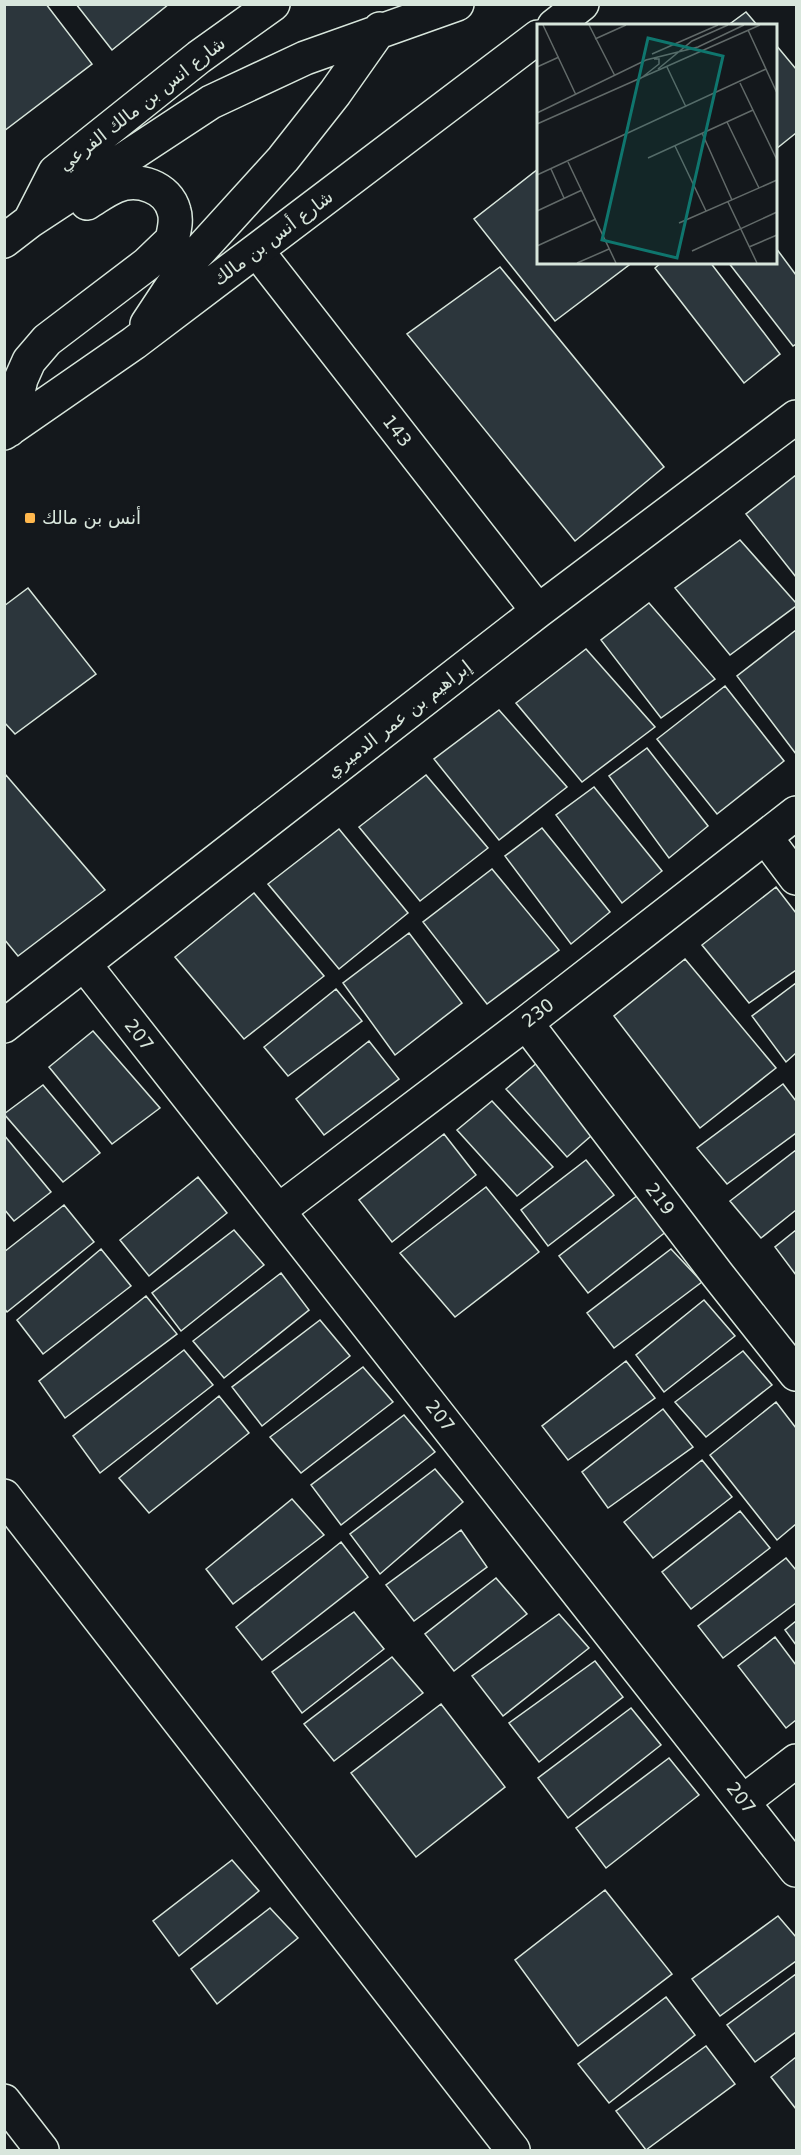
<svg xmlns="http://www.w3.org/2000/svg" width="801" height="2155" viewBox="0 0 801 2155" font-family="'DejaVu Sans',Vazirmatn,sans-serif">
  <style>
    .building { fill: #2c363c; stroke: #d8e6dc; stroke-width: 1.5 }
    .lines { fill: none; stroke-linecap: round; stroke-linejoin: round }
    .minor-casing { stroke: #d8e6dc; stroke-width: 36 }
    .major-casing { stroke: #d8e6dc; stroke-width: 36 }
    .minor { stroke: #14181c; stroke-width: 33 }
    .major { stroke: #14181c; stroke-width: 33 }
    .poi-dot { fill: #ffb74d; stroke: #14181c; stroke-width: 2 }
    .labels { text-anchor: middle; stroke-width: 4.5; stroke-linejoin: round; paint-order: stroke }
    .street-label { font-size: 18px; fill: #d8e6dc; stroke: #14181c }
    .poi-label { font-size: 18px; fill: #d8e6dc; stroke: #14181c; text-anchor: start }
    .inset-road { fill: none; stroke: #626a69; stroke-width: 1.5 }
    .view { fill: #0f766e; fill-opacity: 0.15; stroke: #0f766e; stroke-width: 3 }
    .inset-edge { fill: none; stroke: #d8e6dc; stroke-width: 3 }
  </style>
  <rect width="100%" height="100%" fill="#14181c"/>
  <!-- building -->
  <path class="building" d="M4,4H46L92,64L4,131Z
    M76,4H169L112,50Z
    M746,12L758,26H727Z
    M776,45L796,69V133L776,149Z
    M538,169V262H633L555,321L474,219Z
    M776,248L796,275V344L793,346L728,262H776Z
    M662,262H710L780,354L744,383L655,268Z
    M500,267L664,467L575,541L407,334Z
    M796,475V577L746,514Z
    M740,540L796,603V606L730,655L675,588Z
    M28,588L96,674L15,734L4,722V606Z
    M649,603L715,679L661,718L601,640Z
    M796,630V754L737,676Z
    M586,649L655,727L582,782L516,703Z
    M725,686L784,761L717,814L657,739Z
    M499,710L567,787L499,840L434,759Z
    M647,748L708,826L669,858L609,776Z
    M5,774L105,890L18,956L4,939Z
    M426,775L488,848L420,901L359,827Z
    M594,787L662,871L622,903L556,815Z
    M542,828L610,912L571,944L505,856Z
    M339,829L408,913L339,969L268,884Z
    M492,869L559,950L487,1004L423,922Z
    M776,887L796,913V970L749,1003L702,945Z
    M254,893L324,976L244,1039L175,957Z
    M409,933L462,1003L395,1055L343,983Z
    M685,959L776,1068L700,1128L614,1016Z
    M796,983V1053L786,1062L752,1016Z
    M336,989L362,1021L288,1076L264,1047Z
    M93,1031L160,1108L112,1144L49,1067Z
    M369,1041L399,1079L324,1135L296,1099Z
    M538,1062L599,1129L567,1157L506,1089Z
    M783,1084L796,1101V1133L727,1184L697,1148Z
    M43,1085L100,1153L63,1182L4,1114Z
    M492,1101L553,1167L517,1196L457,1130Z
    M444,1134L476,1175L392,1242L359,1200Z
    M4,1135L51,1192L14,1221L4,1209Z
    M796,1150V1210L761,1238L730,1201Z
    M586,1160L614,1195L548,1246L521,1210Z
    M198,1177L227,1213L149,1276L120,1240Z
    M486,1187L539,1252L455,1317L400,1253Z
    M638,1195L667,1231L588,1293L559,1256Z
    M64,1205L94,1242L7,1312L4,1308V1252Z
    M234,1230L264,1265L181,1331L152,1293Z
    M796,1230V1275L775,1247Z
    M101,1249L131,1286L43,1354L17,1320Z
    M671,1249L702,1282L614,1348L587,1313Z
    M281,1273L309,1310L224,1378L193,1341Z
    M146,1296L177,1334L65,1418L39,1381Z
    M704,1300L735,1336L664,1392L636,1355Z
    M320,1320L350,1356L262,1426L232,1387Z
    M184,1350L213,1385L100,1473L73,1436Z
    M743,1351L772,1385L706,1437L675,1402Z
    M626,1361L655,1398L568,1460L542,1426Z
    M363,1367L393,1402L301,1473L270,1437Z
    M219,1396L249,1433L149,1513L119,1478Z
    M776,1402L796,1428V1524L777,1540L710,1455Z
    M663,1409L693,1447L608,1508L582,1472Z
    M404,1415L435,1452L341,1525L311,1485Z
    M702,1460L732,1497L653,1558L624,1522Z
    M435,1469L463,1502L380,1574L350,1534Z
    M292,1499L324,1535L233,1604L206,1569Z
    M740,1511L770,1548L691,1609L662,1572Z
    M461,1530L487,1567L414,1621L386,1585Z
    M341,1542L368,1577L262,1660L236,1627Z
    M786,1558L796,1570V1603L723,1658L698,1626Z
    M496,1578L527,1614L454,1671L425,1634Z
    M354,1612L384,1649L302,1713L272,1672Z
    M559,1614L589,1648L503,1716L472,1676Z
    M796,1621V1645L785,1630Z
    M775,1637L796,1665V1720L786,1728L738,1666Z
    M392,1657L423,1693L334,1761L304,1724Z
    M595,1661L623,1697L539,1762L509,1723Z
    M441,1704L505,1787L416,1857L351,1773Z
    M631,1708L661,1745L568,1818L538,1778Z
    M669,1758L699,1795L606,1868L576,1828Z
    M232,1860L259,1891L179,1956L153,1921Z
    M605,1890L672,1974L578,2046L515,1960Z
    M270,1908L298,1938L217,2004L191,1969Z
    M778,1916L796,1937V1961L720,2016L692,1979Z
    M796,1974V2032L755,2062L727,2025Z
    M666,1997L695,2035L609,2103L578,2064Z
    M706,2046L735,2084L646,2150L616,2111Z
    M796,2057V2109L771,2077Z"/>
  <g class="lines">
    <!-- minor casing -->
    <g class="minor-casing">
      <path id="minor" d="M257,251L538,611
        M766,838L796,878
        M84,964L796,1870
        M526,1023L717,1274L796,1374
        M4,1026L538,611L796,417
        M278,1211L526,1023L796,813
        M4,1496L513,2150
        M744,1801L796,1761
        M4,2101L42,2150"/>
    </g>
    <!-- major casing -->
    <g class="major-casing">
      <path id="major" d="M554,26L582,4
        M31,219L55,172L199,57L273,4
        M4,241L30,221L211,102L305,58L457,4
        M147,324L184,268L283,159L335,93L380,29
        M9,430L21,379L29,361L47,340L147,264L172,240C174,231 177,220 174,211C168,187 138,177 116,186C106,190 97,197 87,203
        M4,433L134,343L538,37"/>
    </g>
    <!-- minor -->
    <use href="#minor" class="minor"/>
    <!-- major -->
    <use href="#major" class="major"/>
  </g>
  <!-- markers -->
  <rect class="poi-dot" x="24" y="512" width="12" height="12" rx="3"/>
  <g class="labels">
    <!-- street labels -->
    <g class="street-label">
      <text transform="translate(142 104) rotate(-38)" y="6">شارع انس بن مالك الفرعي</text>
      <text transform="translate(273 238) rotate(-37)" y="6">شارع أنس بن مالك</text>
      <text transform="translate(397 431) rotate(52)" y="6">143</text>
      <text transform="translate(399 719) rotate(-38)" y="6">إبراهيم بن عمر الدميري</text>
      <text transform="translate(538 1013) rotate(-38)" y="6">230</text>
      <text transform="translate(139 1035) rotate(52)" y="6">207</text>
      <text transform="translate(660 1199) rotate(53)" y="6">219</text>
      <text transform="translate(440 1416) rotate(52)" y="6">207</text>
      <text transform="translate(741 1798) rotate(52)" y="6">207</text>
    </g>
    <!-- poi labels -->
    <g class="poi-label">
      <text x="42" y="524">أنس بن مالك</text>
    </g>
  </g>
  <!-- overview -->
  <g transform="translate(537 24)">
    <rect width="240" height="240" fill="#14181c"/>
    <path class="inset-road" d="M6,1L39,71M52,1L78,52M211,6L240,69M58,15L89,1M115,30L181,1M0,43L22,33M130,43L149,83M121,45L155,17L191,1M103,55L122,40V35H117M203,59L240,136M0,89L109,36L161,23L207,1M190,98L222,164M0,100L223,1M165,109L195,176M138,122L169,187M111,134L216,86M31,138L79,239M14,145L27,174M0,151L229,45M191,178L220,239M0,187L45,166M142,199L240,156M0,222L59,195M212,223L240,211M155,227L240,188M40,239L72,225"/>
    <path class="view" d="M111,14L186,32L140,234L65,216Z"/>
    <rect width="240" height="240" class="inset-edge"/>
  </g>
  <!-- border -->
  <rect width="801" height="2155" fill="none" stroke="#d8e6dc" stroke-width="12"/>
</svg>
